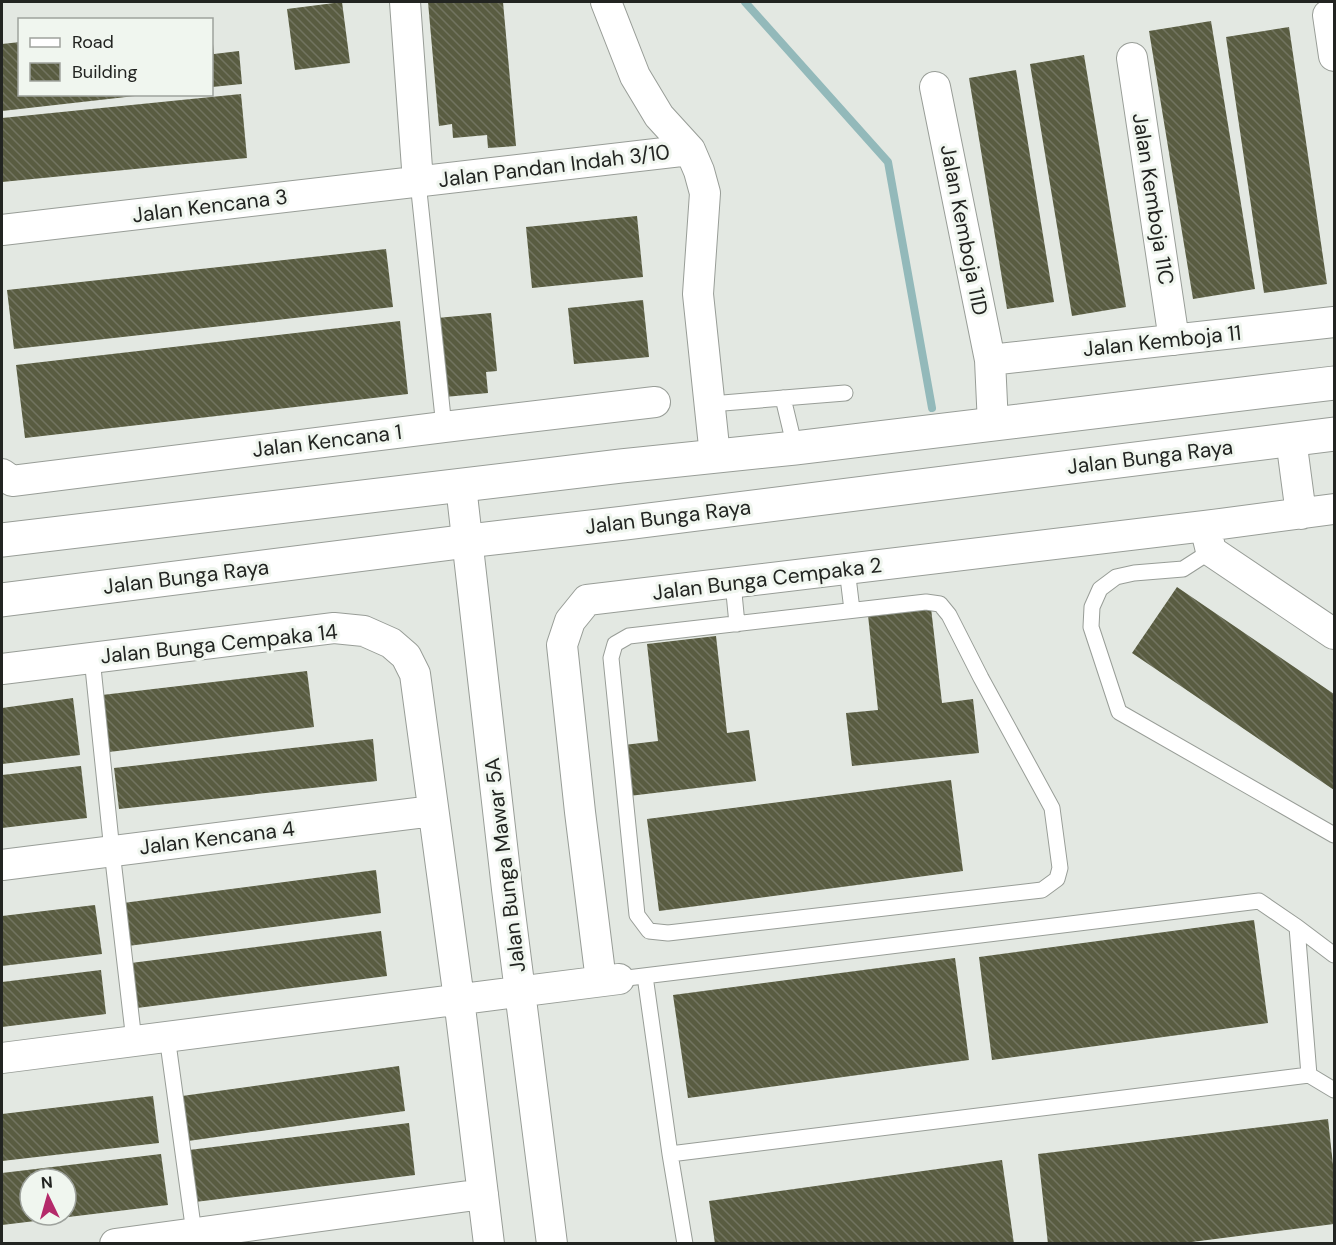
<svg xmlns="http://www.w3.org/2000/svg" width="1336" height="1245" viewBox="0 0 1336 1245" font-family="'DM Sans',sans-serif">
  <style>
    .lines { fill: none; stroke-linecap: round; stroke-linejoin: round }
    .stream { stroke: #93b9ba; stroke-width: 8 }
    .building { fill: url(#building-back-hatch); fill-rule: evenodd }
    .lane-casing { stroke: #989d97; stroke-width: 17 }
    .street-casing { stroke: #989d97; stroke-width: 32 }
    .secondary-casing { stroke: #989d97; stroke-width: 35 }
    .lane { stroke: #fff; stroke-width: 15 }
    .street { stroke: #fff; stroke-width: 30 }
    .secondary { stroke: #fff; stroke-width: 33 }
    .labels { text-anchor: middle; stroke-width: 6; stroke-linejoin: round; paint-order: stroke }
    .street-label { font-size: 21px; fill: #222421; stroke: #f0f6ef }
  </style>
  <defs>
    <pattern id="building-back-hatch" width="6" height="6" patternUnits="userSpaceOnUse" patternTransform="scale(1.5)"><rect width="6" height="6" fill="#595c41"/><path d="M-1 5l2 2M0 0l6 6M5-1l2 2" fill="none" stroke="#727460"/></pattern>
  </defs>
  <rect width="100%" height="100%" fill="#e3e8e2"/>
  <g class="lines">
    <!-- stream -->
    <path class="stream" d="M745,2L888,162L932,408"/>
  </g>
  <!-- building -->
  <path class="building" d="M342,2L350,63L295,70L287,9Z
    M428,2H503L516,146L488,148L487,135L453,138L452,124L439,126Z
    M1211,21L1255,289L1193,299L1149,31Z
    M1289,27L1327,284L1264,293L1226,37Z
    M20,42V94H135V96L2,111V44Z
    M212,44H213L214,54L239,51L242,84L212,87Z
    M1084,55L1126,307L1072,316L1030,64Z
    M1016,70L1054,302L1007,309L969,78Z
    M241,94L247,158L2,182V118Z
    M637,216L643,277L532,288L526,227Z
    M386,249L393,307L14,349L7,290Z
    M643,300L649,357L574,364L568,308Z
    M491,313L497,371L486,372L488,393L434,398L426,319Z
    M400,321L408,394L25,438L16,365Z
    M1177,587L1334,694V790L1132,653Z
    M931,608L942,703L973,699L979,753L852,766L846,713L878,710L868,615Z
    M716,636L727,733L749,730L756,781L629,796L624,745L658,741L647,644Z
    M307,671L314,727L109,752L102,695Z
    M73,698L80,755L2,764V708Z
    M373,739L377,781L119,809L114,768Z
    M81,766L87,818L2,828V775Z
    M951,780L963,871L659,911L647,819Z
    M376,870L381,913L128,946L123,903Z
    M95,905L102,954L2,966V916Z
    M1254,920L1268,1023L992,1060L979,957Z
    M381,931L387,976L137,1008L131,963Z
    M955,958L969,1060L688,1098L673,995Z
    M101,970L106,1014L2,1027V982Z
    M399,1066L405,1111L188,1141L182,1096Z
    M153,1096L159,1143L2,1161V1114Z
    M1328,1119L1334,1174V1224L1176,1244H1048L1038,1154Z
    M409,1123L415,1175L195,1202L189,1150Z
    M161,1154L168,1205L2,1225V1173ZM30,1179H66V1215H30Z
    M1002,1160L1014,1244H715L709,1201Z"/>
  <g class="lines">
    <!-- lane casing -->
    <g class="lane-casing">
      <path id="lane" d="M418,182L444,427
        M783,398L795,448
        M711,404L845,393
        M1211,551L1183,569L1134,573L1116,577L1100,589L1092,607L1091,627L1119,712L1334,835
        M847,569L852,610
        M733,583L737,624
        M926,602L940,604L949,615L981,678L1052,808L1060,868L1057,879L1042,890L668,933L649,931L637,915L611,658L615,644L629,636Z
        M92,658L112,851L134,1041
        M1297,927L1334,955
        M645,976L670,1154L685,1244
        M619,979L1259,901L1297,927L1309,1075
        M167,1036L194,1233
        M670,1154L1309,1075L1334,1090"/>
    </g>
    <!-- street casing -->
    <g class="street-casing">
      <path id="street" d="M405,2L418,182
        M606,2L635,76L659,116L690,150L699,171L705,193L698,294L715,456
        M1328,15L1334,56
        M1132,58L1174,340
        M935,87L990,360L993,425
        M2,230L690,150
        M990,360L1334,322
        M1291,439L1301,514
        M2,474L12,481L444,427L655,402
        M461,486L507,889L552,1244
        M1205,526L1211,551L1334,634
        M2,669L334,628L364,631L391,643L406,656L415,674L459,999L489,1244
        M2,865L433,811
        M601,981L580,812L562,645L570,621L587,600L1205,526L1334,509
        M2,1058L619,979
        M115,1244L483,1194"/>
    </g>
    <!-- secondary casing -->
    <g class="secondary-casing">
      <path id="secondary" d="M2,540L621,466L795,448L1334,383
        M2,600L468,541L625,523L1334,434"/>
    </g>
    <!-- lane -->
    <use href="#lane" class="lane"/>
    <!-- street -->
    <use href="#street" class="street"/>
    <!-- secondary -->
    <use href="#secondary" class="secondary"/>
  </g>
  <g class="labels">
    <!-- street labels -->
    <g class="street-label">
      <text transform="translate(554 166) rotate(-7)" y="7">Jalan Pandan Indah 3/10</text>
      <text transform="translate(1153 199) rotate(81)" y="7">Jalan Kemboja 11C</text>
      <text transform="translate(210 206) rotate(-7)" y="7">Jalan Kencana 3</text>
      <text transform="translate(964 230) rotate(79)" y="7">Jalan Kemboja 11D</text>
      <text transform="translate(1162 341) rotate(-6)" y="7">Jalan Kemboja 11</text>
      <text transform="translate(327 441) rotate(-7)" y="7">Jalan Kencana 1</text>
      <text transform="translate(1150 457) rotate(-7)" y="7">Jalan Bunga Raya</text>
      <text transform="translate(668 517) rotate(-7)" y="7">Jalan Bunga Raya</text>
      <text transform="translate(186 577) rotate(-7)" y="7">Jalan Bunga Raya</text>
      <text transform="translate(767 579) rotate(-7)" y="7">Jalan Bunga Cempaka 2</text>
      <text transform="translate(219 644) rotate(-6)" y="7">Jalan Bunga Cempaka 14</text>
      <text transform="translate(217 838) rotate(-7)" y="7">Jalan Kencana 4</text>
      <text transform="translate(505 865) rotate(-97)" y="7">Jalan Bunga Mawar 5A</text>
    </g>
  </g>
  <!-- border -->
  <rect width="1336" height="1245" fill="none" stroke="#222421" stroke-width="6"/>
  <!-- legend -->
  <rect x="18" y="18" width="195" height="78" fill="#f0f6ef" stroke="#9ea29d" stroke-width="1.5"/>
  <rect x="30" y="38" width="30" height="9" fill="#ffffff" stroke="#9ea29d" stroke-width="1.5"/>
  <text x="72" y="48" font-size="18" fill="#222421">Road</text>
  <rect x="30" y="63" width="30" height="18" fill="url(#building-back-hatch)" stroke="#9ea29d" stroke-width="1.5"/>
  <text x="72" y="78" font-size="18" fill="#222421">Building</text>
  <!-- north arrow -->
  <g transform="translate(48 1197) rotate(355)"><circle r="28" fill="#f0f6ef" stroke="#9ea29d" stroke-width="1.5"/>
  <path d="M0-4.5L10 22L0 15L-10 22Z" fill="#b42a6a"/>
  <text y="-9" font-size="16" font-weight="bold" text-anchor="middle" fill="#222421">N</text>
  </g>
</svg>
